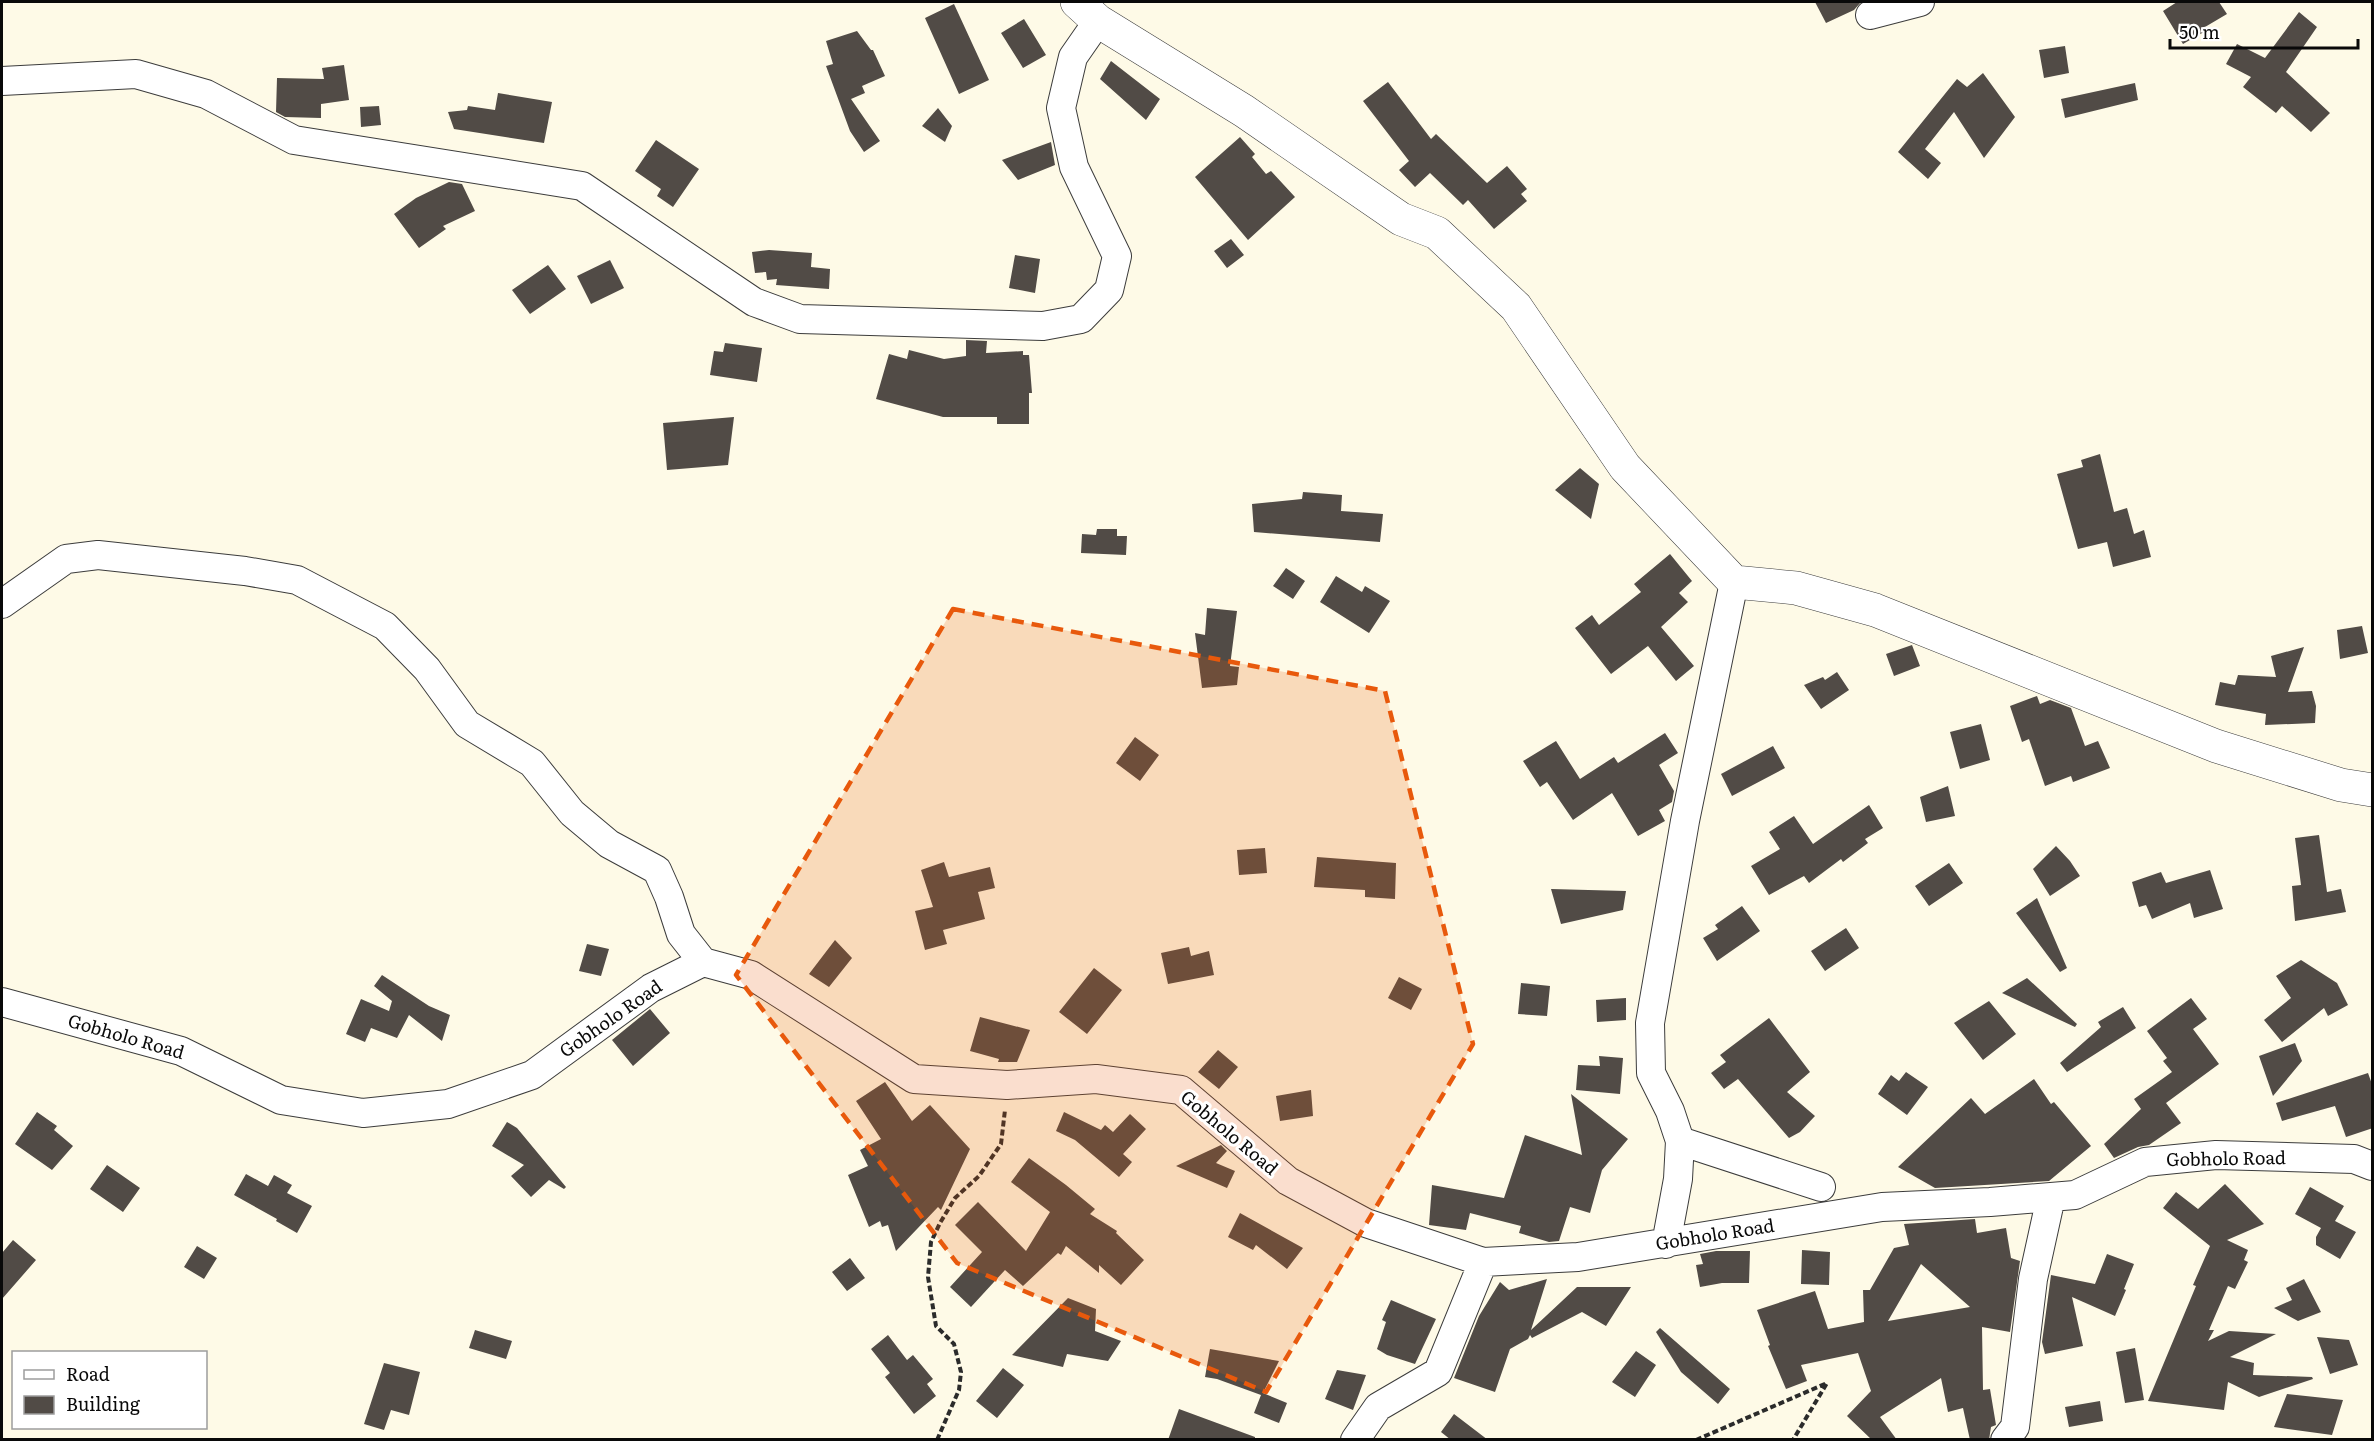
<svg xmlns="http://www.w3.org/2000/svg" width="2374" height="1441" viewBox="0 0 2374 1441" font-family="Literata,serif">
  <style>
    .building { fill: #514b46; fill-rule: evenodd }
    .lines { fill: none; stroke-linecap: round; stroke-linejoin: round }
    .minor-casing { stroke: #3c3c3c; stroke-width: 30 }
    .tertiary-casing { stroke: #3c3c3c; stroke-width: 34 }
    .path { stroke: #2b2b2b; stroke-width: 4; stroke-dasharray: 6 3; stroke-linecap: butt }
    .minor { stroke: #fff; stroke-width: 28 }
    .tertiary { stroke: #fff; stroke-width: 33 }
    .marked { fill: #e8590c; fill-opacity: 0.2; stroke: #e8590c; stroke-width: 4.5; stroke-dasharray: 12 8; stroke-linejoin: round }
    .labels { text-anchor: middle; stroke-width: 6; stroke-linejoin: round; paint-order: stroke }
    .street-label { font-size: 18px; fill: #090909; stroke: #fff }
  </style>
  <rect width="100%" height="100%" fill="#fefae7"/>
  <!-- building -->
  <path class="building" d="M1815,2H1861L1854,10L1826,23Z
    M2177,2H2219L2227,14L2205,27L2209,29L2183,44L2163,11Z
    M954,4L989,80L959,94L925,18Z
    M2299,12L2317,27L2286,72L2330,113L2311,132L2282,106L2276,113L2243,87L2251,77L2226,64L2237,44L2265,58Z
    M1024,19L1046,55L1023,68L1001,33Z
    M857,31L871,50H873L885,76L862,86L865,93L851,99L880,141L864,152L850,131L826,66L833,64L826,41Z
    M2065,46L2069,73L2044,78L2039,50Z
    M1111,61L1160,99L1146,120L1100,79Z
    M344,65L349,100L321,104V118L285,117L276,112L277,78L324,79L322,68Z
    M1983,73L2015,117L1984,158L1954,112L1925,149L1941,163L1928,179L1898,152L1957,79L1967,87Z
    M1388,82L1431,139L1436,134L1487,183L1507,166L1527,189L1521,194L1527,201L1494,229L1468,200L1463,205L1430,173L1415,187L1399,170L1409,161L1363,101Z
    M2135,83L2138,100L2065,118L2061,99Z
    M498,93L552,102L544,143L454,129L448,112L467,110L468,106L495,110Z
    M379,106L381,125L361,127L360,107Z
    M938,108L952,126L945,142L922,126Z
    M1240,137L1255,154L1252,157L1266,174L1271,171L1295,197L1248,240L1195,177Z
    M656,140L699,169L673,207L657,196L661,189L635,171Z
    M1051,142L1055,165L1018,180L1002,160Z
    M449,182L462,184L475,211L443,226L446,229L419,248L394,214L416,198Z
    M1231,239L1244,255L1227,268L1214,251Z
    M769,250L812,253L811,267L830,269L829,289L776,285L777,279L767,280L766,272L755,273L752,252Z
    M1015,255L1040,259L1035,293L1009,288Z
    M610,260L624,288L591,304L577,276Z
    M548,265L566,289L530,314L512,290Z
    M966,340L987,341L986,353L1023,351V355H1029L1032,393H1029V424H997V417H943L876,399L889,354L907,359L909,350L944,359L966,356Z
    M725,343L762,348L757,382L710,375L714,351L723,352Z
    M734,417L728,465L667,470L663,423Z
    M2100,454L2114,512L2127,508L2134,534L2144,530L2151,557L2113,567L2107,542L2078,549L2057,474L2083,467L2081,460Z
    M1580,468L1599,484L1591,519L1555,490Z
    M1303,492L1342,495L1341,511L1383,514L1380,542L1254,532L1252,504L1302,499Z
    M1097,529H1117V536H1127L1126,555L1081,553L1082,534L1096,535Z
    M1670,554L1692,581L1679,593L1688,602L1661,627L1694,666L1676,681L1648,646L1611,674L1575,628L1592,615L1599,625L1641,592L1634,584Z
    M1286,568L1305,581L1293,599L1273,586Z
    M1336,576L1362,592L1365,586L1390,601L1369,633L1320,602Z
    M1207,608L1237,611L1230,666L1239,667L1237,685L1202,688L1195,633L1205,635Z
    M2362,626L2368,653L2340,659L2337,630Z
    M1912,645L1920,666L1894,676L1886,654Z
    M2304,647L2288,692L2312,691L2316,706L2315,723L2265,725L2266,714L2215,705L2220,682L2235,685L2238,675L2276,677L2271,656Z
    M1837,672L1849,690L1821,709L1804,685L1823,677L1825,680Z
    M2037,696L2040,704L2050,700L2071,708L2085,746L2098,741L2110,768L2073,782L2071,776L2045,786L2029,739L2022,742L2010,706Z
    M1981,724L1990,760L1960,769L1950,732Z
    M1665,733L1678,753L1659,765L1674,791L1672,802L1659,810L1665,821L1638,836L1612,793L1573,820L1547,782L1540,787L1523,761L1556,741L1580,779L1614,757L1618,763Z
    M1135,737L1159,755L1140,781L1116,763Z
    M1773,746L1785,768L1732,796L1721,774Z
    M1948,786L1955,816L1926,822L1920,797Z
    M1869,805L1883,828L1865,839L1868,843L1843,862L1841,859L1809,883L1804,876L1769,895L1751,866L1780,849L1769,832L1794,816L1813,844Z
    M2319,835L2327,892L2341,889L2346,912L2295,921L2292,886L2301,885L2295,838Z
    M2056,846L2070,861L2080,876L2050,896L2033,869Z
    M1265,848L1267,873L1239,875L1237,850Z
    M1317,857L1396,863L1395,899L1365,897V890L1314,887Z
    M944,862L949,877L990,867L995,888L978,892L985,919L943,930L947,944L925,950L915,911L933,907L921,870Z
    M1949,863L1963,883L1929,906L1915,886Z
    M2210,870L2223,909L2194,918L2190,903L2152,919L2146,905L2139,907L2132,882L2161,872L2166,883Z
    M1551,889L1626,891L1623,910L1561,924Z
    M2037,898L2067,968L2060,972L2016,913Z
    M1742,906L1760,931L1717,961L1703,938L1718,929L1715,925Z
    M1846,928L1859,948L1825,971L1811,951Z
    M835,940L852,958L829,987L809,974Z
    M587,944L609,949L601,976L579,971Z
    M1189,947L1191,956L1209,951L1214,975L1168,984L1161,953Z
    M2301,960L2337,983L2348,1005L2328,1016L2324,1008L2282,1042L2264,1020L2291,998L2276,976Z
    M1094,968L1122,990L1087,1034L1059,1012Z
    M382,975L429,1006L450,1015L442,1041L409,1015L397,1038L371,1028L365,1042L346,1034L361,999L389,1011L392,1001L374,986Z
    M1399,977L1422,989L1411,1010L1388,998Z
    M2027,978L2077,1024L2075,1027L2002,993Z
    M1521,983L1550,986L1547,1016L1518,1014Z
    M1626,998V1020L1597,1022L1596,1000Z
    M2191,998L2207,1019L2193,1029L2219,1064L2166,1103L2181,1123L2149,1145L2138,1147L2114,1158L2104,1144L2141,1109L2134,1099L2172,1072L2163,1061L2167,1058L2147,1031Z
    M1989,1001L2016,1034L1983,1060L1954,1023Z
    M2123,1007L2136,1028L2067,1072L2060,1063L2101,1027L2098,1022Z
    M650,1009L670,1033L633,1066L612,1040Z
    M980,1017L1030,1030L1017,1062H998L999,1059L970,1051Z
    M1769,1018L1810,1072L1787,1092L1815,1116L1800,1132L1789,1138L1738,1079L1724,1089L1711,1073L1726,1062L1720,1055Z
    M2295,1043L2302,1061L2273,1096L2259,1056Z
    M1218,1050L1238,1067L1219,1089L1198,1072Z
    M1599,1056L1623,1058L1620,1094L1576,1090L1578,1065L1600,1066Z
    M1906,1072L1928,1087L1907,1115L1878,1094L1891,1075L1899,1081Z
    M2368,1073L2373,1087V1128L2346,1137L2335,1106L2282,1121L2276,1103Z
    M2034,1079L2051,1104L2054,1102L2091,1146L2049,1181L1935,1188L1898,1167L1971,1098L1985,1114Z
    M885,1082L912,1121L930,1105L970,1149L941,1210L938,1207L896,1251L888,1225L882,1227L880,1221L869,1227L848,1175L868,1166L860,1150L881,1139L856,1101Z
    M1311,1090L1313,1116L1280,1121L1276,1096Z
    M1571,1094L1628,1139L1602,1170L1590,1213L1570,1207L1559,1241L1549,1242L1519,1233L1521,1226L1470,1213L1466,1230L1429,1225L1432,1185L1504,1198L1525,1135L1582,1155Z
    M37,1112L57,1126L54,1130L73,1146L52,1170L15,1144Z
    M1064,1112L1101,1130L1105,1125L1113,1132L1130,1114L1146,1129L1123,1154L1132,1162L1119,1177L1075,1140L1056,1131Z
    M507,1122L517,1128L566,1187L564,1189L549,1180L531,1197L511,1176L524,1165L492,1146Z
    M1221,1145L1227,1151L1216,1163L1235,1171L1227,1188L1176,1166Z
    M1029,1158L1066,1185L1095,1209L1090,1214L1117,1231L1116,1233L1144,1260L1121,1285L1099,1265V1273L1066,1246L1061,1255L1058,1253L1023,1286L1005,1270L971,1307L950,1287L982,1252L955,1225L978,1202L1026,1251L1050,1212L1011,1182Z
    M107,1165L140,1188L123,1212L90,1189Z
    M246,1174L268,1186L274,1175L292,1185L287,1193L312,1206L297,1233L276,1221L277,1219L234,1195Z
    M2225,1184L2264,1224L2227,1240L2248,1250L2244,1260L2248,1262L2235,1289L2228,1286L2209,1330H2214L2208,1341L2229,1331L2276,1334L2230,1357L2254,1363L2253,1375L2312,1377L2313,1379L2259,1397L2228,1382L2224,1410L2148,1401L2196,1286L2193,1285L2210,1246L2163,1208L2176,1192L2198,1209Z
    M2310,1187L2344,1206L2335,1221L2356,1232L2340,1259L2316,1245V1237L2321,1228L2295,1214Z
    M1240,1213L1303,1248L1287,1269L1256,1245L1253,1250L1228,1237Z
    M1975,1219L1977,1233L2006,1228L2011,1258L2020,1261L2010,1332L1982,1327L1983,1390L1990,1389L1996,1425L1991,1427L1989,1440H1970L1963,1408L1948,1412L1941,1378L1880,1417L1897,1440H1872L1847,1416L1871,1391L1858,1353L1801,1365L1807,1381L1786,1389L1768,1346L1770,1345L1757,1310L1815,1291L1828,1329L1864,1322L1863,1290H1870L1894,1248L1909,1245L1904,1224ZM1921,1264L1970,1307L1888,1321Z
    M13,1240L36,1260L2,1299V1253Z
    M197,1246L217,1258L204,1279L184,1267Z
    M1802,1250L1830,1252L1829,1285L1801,1284Z
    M1716,1251H1750L1749,1283H1722L1700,1287L1696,1265L1703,1264L1700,1254Z
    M2107,1254L2134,1264L2124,1289L2126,1290L2115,1316L2072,1297L2083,1346L2045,1354L2042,1342L2051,1275L2095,1284Z
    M850,1258L865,1278L847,1291L832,1272Z
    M1547,1279L1531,1330L1577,1287H1631L1606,1326L1582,1312L1532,1338L1530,1335L1528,1339L1510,1349L1495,1392L1454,1378L1479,1316L1500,1282L1509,1290Z
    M2304,1279L2321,1312L2298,1321L2274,1308L2292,1300L2286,1288Z
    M1068,1298L1096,1309L1095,1331L1121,1341L1108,1361L1067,1354L1063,1367L1012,1355Z
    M1391,1300L1436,1319L1415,1364L1387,1355L1377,1349L1386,1322L1382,1320Z
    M1660,1328L1730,1389L1718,1404L1681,1372L1656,1332Z
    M475,1330L512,1341L506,1359L469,1348Z
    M888,1335L907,1360L913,1355L933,1379L927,1384L936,1396L914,1414L885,1377L890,1373L871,1349Z
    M2317,1337L2349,1340L2358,1365L2330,1374Z
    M2135,1348L2144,1400L2125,1403L2116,1352Z
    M1210,1349L1279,1361L1263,1393L1287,1403L1279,1423L1254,1413L1261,1395L1217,1379L1205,1377Z
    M1636,1351L1656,1365L1635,1397L1612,1382Z
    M384,1363L420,1372L409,1415L391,1410L384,1430L364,1424Z
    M1003,1368L1024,1385L997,1418L976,1401Z
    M1337,1370L1366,1375L1353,1410L1325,1399Z
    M2287,1394L2343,1400L2332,1435L2274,1427Z
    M2100,1401L2103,1421L2069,1427L2065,1407Z
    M1179,1409L1255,1437V1440H1168Z
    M1454,1414L1488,1440H1451L1441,1432Z"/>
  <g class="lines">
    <!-- minor casing -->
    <g class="minor-casing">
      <path id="minor" d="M1870,15L1920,2
        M2,81L136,74L206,94L294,140L582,186L754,302L800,319L1043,326L1081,319L1109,290L1117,256L1074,167L1061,108L1073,57L1098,21
        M2,604L66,559L98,555L245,571L297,580L385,626L427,669L467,724L532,763L572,813L609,844L657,870L669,897L681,934L703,962
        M2,1002L181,1051L281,1100L363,1113L448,1104L532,1075L651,988L703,962L751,975L914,1079L1007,1085L1096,1079L1181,1090L1288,1181L1366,1223L1483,1262L1578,1257L1882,1207L1990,1202L2075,1195L2145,1162L2216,1155L2354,1159L2372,1166
        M1680,1141L1821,1187
        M1666,1244L1678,1179L1680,1141L1670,1111L1651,1073L1650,1023L1685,821L1734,582
        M1355,1440L1378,1407L1438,1372L1483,1262
        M2005,1440L2015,1427L2033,1279L2051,1197"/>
    </g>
    <!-- tertiary casing -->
    <g class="tertiary-casing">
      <path id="tertiary" d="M1077,2L1098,21L1244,111L1401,219L1437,233L1516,307L1625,467L1734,582L1796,588L1875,610L2216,746L2341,785L2372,790"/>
    </g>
    <!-- path -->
    <path class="path" d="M937,1440L959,1390L961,1372L954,1344L936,1326L928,1277L931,1242L940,1223L955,1198L979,1176L1001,1144L1005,1110
      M1696,1440L1827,1383L1793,1440"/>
    <!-- minor -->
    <use href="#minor" class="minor"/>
    <!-- tertiary -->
    <use href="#tertiary" class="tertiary"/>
  </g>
  <!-- marked area -->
  <path class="marked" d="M953,609L1385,691L1473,1044L1266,1392L957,1263L736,975Z"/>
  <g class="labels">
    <!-- street labels -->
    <g class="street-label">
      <text transform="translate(611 1019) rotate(-35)" y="6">Gobholo Road</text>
      <text transform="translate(126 1037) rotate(16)" y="6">Gobholo Road</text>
      <text transform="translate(1229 1133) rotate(40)" y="6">Gobholo Road</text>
      <text transform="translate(2226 1159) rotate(-1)" y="6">Gobholo Road</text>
      <text transform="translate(1715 1235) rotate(-9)" y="6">Gobholo Road</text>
    </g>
  </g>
  <!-- border -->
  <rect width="2374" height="1441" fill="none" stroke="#090909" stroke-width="6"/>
  <!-- legend -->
  <rect x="12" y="1351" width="195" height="78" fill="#ffffff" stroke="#9d9d9d" stroke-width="1.5"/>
  <rect x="24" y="1370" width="30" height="9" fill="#ffffff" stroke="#9d9d9d" stroke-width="1.5"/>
  <text x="66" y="1381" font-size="18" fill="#090909">Road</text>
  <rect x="24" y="1396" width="30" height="18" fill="#514b46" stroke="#9d9d9d" stroke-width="1.5"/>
  <text x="66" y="1411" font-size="18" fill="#090909">Building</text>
  <!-- scale -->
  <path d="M2170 39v9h188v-9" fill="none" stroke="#090909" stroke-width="3"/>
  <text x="2179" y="39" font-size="18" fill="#090909" stroke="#ffffff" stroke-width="4.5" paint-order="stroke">50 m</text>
</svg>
